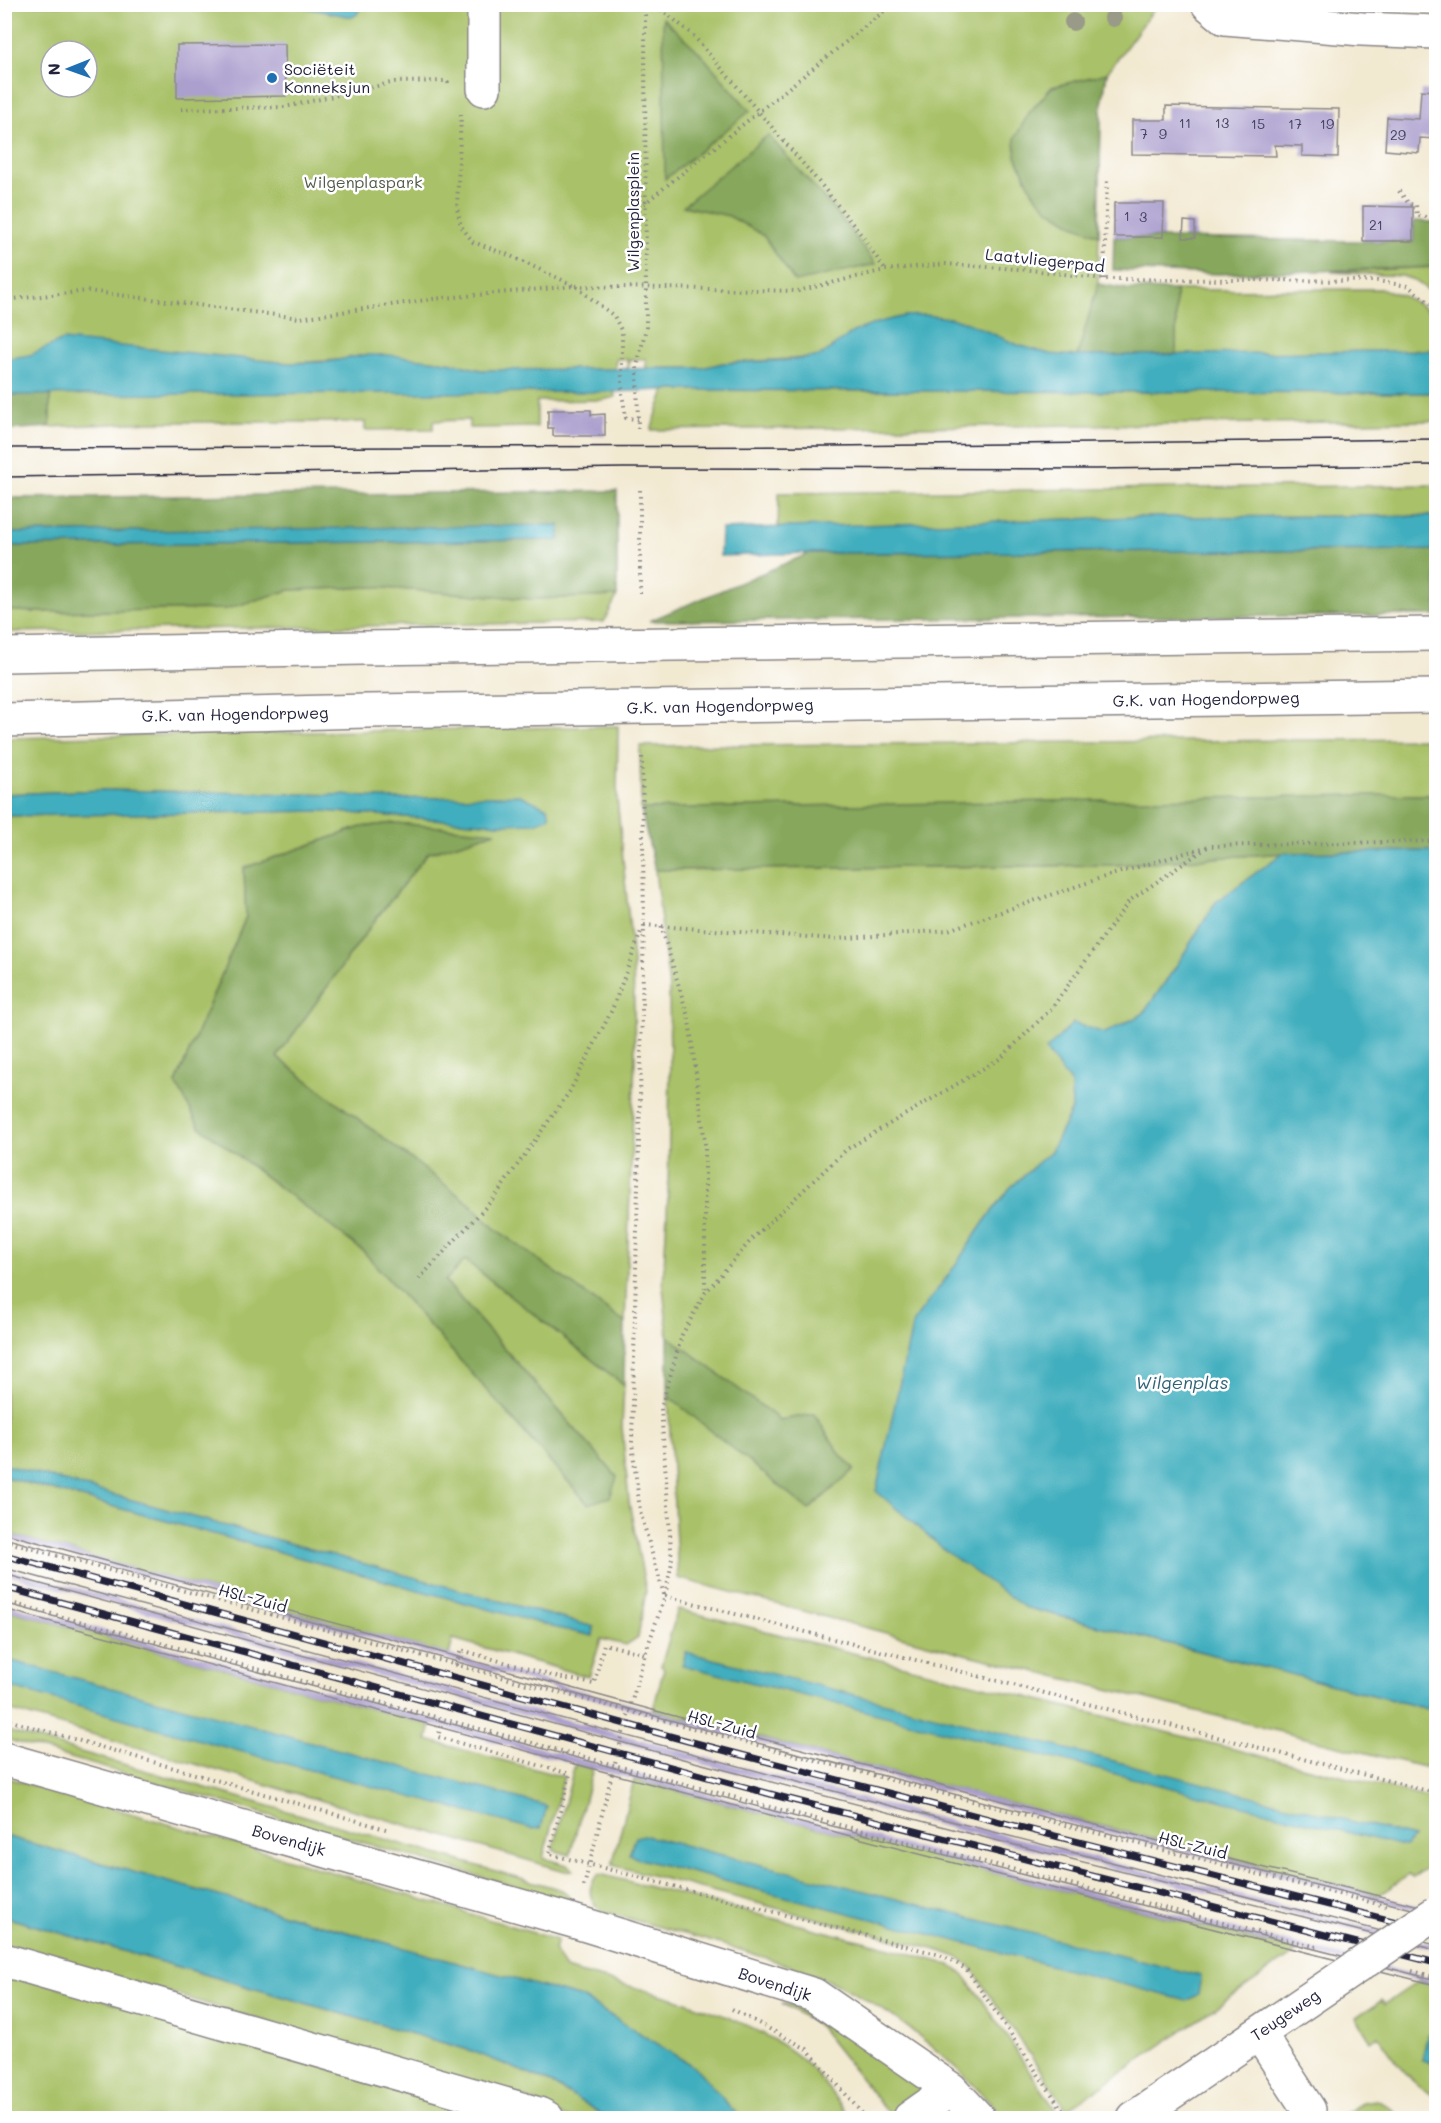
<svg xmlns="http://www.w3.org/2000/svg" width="1441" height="2123" viewBox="0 0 1441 2123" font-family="Mali,sans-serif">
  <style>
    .green { fill: #a9c167; stroke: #667251; stroke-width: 1.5; fill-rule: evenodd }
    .forest { fill: #86a75c; stroke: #54644c; stroke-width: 1.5 }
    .water { fill: #41aebe; stroke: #32687c; stroke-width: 1.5 }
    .building { fill: #ab9fce }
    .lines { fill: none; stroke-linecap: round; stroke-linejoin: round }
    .minor-casing { stroke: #8a8686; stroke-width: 36 }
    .major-casing { stroke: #8a8686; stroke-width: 36 }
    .path { stroke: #8a8686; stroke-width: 4; stroke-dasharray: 1.5 4.5; stroke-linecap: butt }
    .minor { stroke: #fff; stroke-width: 33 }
    .major { stroke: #fff; stroke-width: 33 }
    .tram { stroke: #22223b; stroke-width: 1.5 }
    .rail-casing { stroke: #22223b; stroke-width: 7 }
    .rail { stroke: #fff; stroke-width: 4.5; stroke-dasharray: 14; stroke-linecap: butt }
    .minor-bridge-casing { stroke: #8a8686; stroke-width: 36; stroke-linecap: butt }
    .path-bridge { stroke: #8a8686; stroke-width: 4; stroke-dasharray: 1.5 4.5; stroke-linecap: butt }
    .minor-bridge { stroke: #fff; stroke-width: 33 }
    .tree { fill: #999a87 }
    .poi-dot { fill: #1f6fb2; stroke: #fff; stroke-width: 2 }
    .labels { text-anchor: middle; stroke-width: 5; stroke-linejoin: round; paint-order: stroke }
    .number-label { font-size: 14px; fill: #444160 }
    .poi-label { font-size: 16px; fill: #22223b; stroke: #fff; text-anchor: start }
    .park-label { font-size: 16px; fill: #515a4a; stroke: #fff }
    .street-label { font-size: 16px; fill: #22223b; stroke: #fff }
    .water-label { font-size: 18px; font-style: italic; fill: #306176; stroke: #fff }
  </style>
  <rect width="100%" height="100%" fill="#fff"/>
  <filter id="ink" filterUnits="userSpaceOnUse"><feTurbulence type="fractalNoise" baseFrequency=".0167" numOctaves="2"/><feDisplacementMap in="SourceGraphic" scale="12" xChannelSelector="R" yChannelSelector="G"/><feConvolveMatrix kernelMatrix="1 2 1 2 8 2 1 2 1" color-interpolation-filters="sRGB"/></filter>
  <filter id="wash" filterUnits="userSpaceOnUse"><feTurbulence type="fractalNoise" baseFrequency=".008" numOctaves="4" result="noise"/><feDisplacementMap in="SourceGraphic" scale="24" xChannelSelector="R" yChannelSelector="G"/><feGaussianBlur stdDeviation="1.35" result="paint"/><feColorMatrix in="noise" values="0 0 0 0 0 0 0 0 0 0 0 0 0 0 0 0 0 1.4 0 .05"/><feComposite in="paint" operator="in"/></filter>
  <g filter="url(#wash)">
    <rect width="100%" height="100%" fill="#f2e9d1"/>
    <!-- green -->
    <path class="green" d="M4,5H1157L1107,73L1101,110L1098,284L1094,358H804L723,363L702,368H646V359H630L628,368L627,359H616L615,369L481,370L448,362L338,360L289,363L259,360L5,361ZM51,51H87V87H51Z
      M1436,267V296L1414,280L1402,276L1331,272Z
      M1381,289C1404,294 1418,303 1436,316V350L1176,355V290Z
      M665,390L1436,393V421L651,430Z
      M614,391L615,397L603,400L537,401V427L469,428V420L433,421V429L365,430V422H151L50,427V394Z
      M1436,485V516L1141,517L778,528L779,493Z
      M371,587L533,599L617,596L604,622L5,632L4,610L34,612L225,609L290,590Z
      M618,726L617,798L633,961L635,1057L625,1323L493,1227L469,1203L277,1057L375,920L428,853L494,832L394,823L361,827L244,868L246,917L176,1083L199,1126L363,1251L588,1504L617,1477L445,1281L465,1260L624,1385L622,1427L629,1502L646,1591L638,1637L626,1645L601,1639L589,1677L453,1639L449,1655L4,1533L5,1477L557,1628L593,1635L594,1627L5,1465V816L323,811L501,824L393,799L341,795L105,790L5,794L4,738Z
      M1436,739V795L641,809L640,746Z
      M1283,853L1216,902L1175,968L1143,1014L1105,1033L1071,1084L1072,1109L1051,1151L1010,1188L984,1222L950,1273L913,1322L1024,1607L1436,1711V1770L969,1655L678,1578L668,1396L809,1509L854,1469L840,1454L814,1414L780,1420L668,1336L663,1287L668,1195L670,1065L669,988L655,870L1114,865Z
      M4,1609L431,1725L427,1740L564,1777L543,1858L570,1866L573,1870L565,1871L5,1709Z
      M678,1609L1436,1800V1861L1412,1878L1409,1875L1379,1895L1001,1801L653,1710L664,1668L661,1666Z
      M4,1730L562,1890L567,1894L569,1899L565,1901L5,1739Z
      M575,1764L593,1769L570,1855L553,1850Z
      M4,1777L255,1849L557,1940L554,1949L565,1969C643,1991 756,2011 814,2071C827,2086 838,2103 851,2118H740L696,2068L582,1998L5,1836Z
      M634,1780L1297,1951L1067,2110L971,1967L957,1957L940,1951L612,1865Z
      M599,1874L898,1950L950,1965L963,1974L981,1998L1059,2115L1053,2118H1005C952,2060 892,2005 817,1976C748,1949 674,1932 602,1911C588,1901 586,1886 599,1874Z
      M4,1917L472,2051L551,2083L608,2118H566L534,2101L5,1944Z
      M4,1971L510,2118H5Z
      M1419,1981L1436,1985V2036L1428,2034L1422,2060L1436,2064V2096C1409,2083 1395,2060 1378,2036L1371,2041L1356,2017L1382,2000L1385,2004Z
      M782,2003L810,2006L934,2092L891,2117L819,2026Z
      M1376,2100L1389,2106L1401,2118H1338L1363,2102Z"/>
    <!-- forest -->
    <path class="forest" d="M663,18L700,53L750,111L665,179Z
      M1107,73L1101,110L1099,235L1074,225L1048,209L1032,191L1016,156L1015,138L1029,113L1052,87Z
      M768,135L832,207L876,264L795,282L763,235L729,216L683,206Z
      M1414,221L1436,222V267L1218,274L1113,270L1114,237L1413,242Z
      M1098,284L1127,289L1176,290V355L1077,356Z
      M50,394V427L5,430V395Z
      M617,491V596L533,599L371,587L290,590L225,609L34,612L5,610V546L559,540V526L5,533L4,498Z
      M1436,550V615L649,621L810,553Z
      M1357,795H1436V851L1283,853L1114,865L655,870L641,809Z
      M394,823L496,832L428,853L375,920L277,1057L469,1203L493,1227L625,1323L624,1385L465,1260L445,1281L617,1477L610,1497L588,1504L363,1251L199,1126L176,1083L246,917L244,868L361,827Z
      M668,1336L780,1420L814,1414L840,1454L854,1469L809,1510L668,1396Z"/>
    <!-- water -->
    <path class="water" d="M291,5H359C360,11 358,15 352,17Z
      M925,315L950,318L966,322L1018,345L1050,354L1077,356L1436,350V393L665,390L609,392L5,395V359L30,355L63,340L289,363L327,362L364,355H388L448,362L481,370L702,368L723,363L793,360L820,356L853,332L880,322L905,316Z
      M1436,516V550L810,553L720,556L721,529L1141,517Z
      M559,525V540L4,546L5,533Z
      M105,790L341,795L393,799L520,795L548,808L550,817L535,823L501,824L323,811L5,816V794Z
      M1436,851V1711L1024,1607L948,1553L876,1491L913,1322L950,1273L984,1222L1010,1188L1051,1151L1072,1110L1071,1084L1046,1050L1073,1023L1105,1033L1143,1014L1175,968L1216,902L1283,853Z
      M5,1465L594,1627L593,1636L557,1628L5,1477Z
      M686,1652L1413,1837L1406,1847L682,1665Z
      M5,1659L547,1806L541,1828L532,1829L261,1757L5,1686Z
      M643,1835L1201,1976L1198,1994L1187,2001L636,1858L629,1854L636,1837Z
      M5,1836L582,1998L696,2068L740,2118H608L551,2083L472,2051L5,1917Z
      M1428,2034L1436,2036V2064L1422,2060Z"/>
    <g id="blocks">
      <!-- building -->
      <path class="building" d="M285,44L286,96L177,98V45Z
        M1421,90L1436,91V139L1420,138L1419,153L1385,150L1387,117L1419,119Z
        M1166,106L1339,109L1338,157L1302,156V146L1275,145L1276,156L1132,154V120H1166Z
        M1114,203H1164L1163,237H1114Z
        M1363,206L1413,207V241H1363Z
        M1184,221L1195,222V238H1183Z
        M548,410H591V415L605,414V436H553V428H548Z
        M4,1533L693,1721L1201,1852L1436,1910V1915L1000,1806L692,1726L4,1538Z
        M4,1568L794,1781L1436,1945V1950L991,1839L683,1759L4,1574Z
        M4,1603L785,1814L1436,1980V1985L996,1874L575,1764L4,1609Z"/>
    </g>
  </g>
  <g filter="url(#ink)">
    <use href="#blocks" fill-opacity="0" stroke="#8a8686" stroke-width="1.5"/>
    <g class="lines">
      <!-- minor casing -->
      <g class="minor-casing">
        <path id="minor" d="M1208,4L1225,18L1362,29L1436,32
          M484,89V4
          M4,1759L573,1921L814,1995L951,2089L978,2118
          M4,1960L539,2114L547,2118
          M1259,2033L1309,2110
          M910,2118L951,2089
          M1134,2118L1358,1966"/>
      </g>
      <!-- major casing -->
      <g class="major-casing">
        <path id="major" d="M4,655L363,648L1436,634
          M4,720L367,711L1436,696"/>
      </g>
      <!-- path -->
      <path class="path" d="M643,5L662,10L692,34L823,187L863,237L885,270
        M181,109L285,107L395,82L447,81L449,84
        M461,114L457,208L461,226L473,242L506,254L575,286L614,316L622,332V393L626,418L638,419
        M1399,191L1409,204L1416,205L1417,216L1436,218
        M644,204L893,4
        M1104,279L1107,177
        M4,300L88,291L299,318L433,299L575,286L798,291L885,270L945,264L1031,270L1104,279L1377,281L1408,286L1436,308
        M638,429L637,366L646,328L645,15L643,4
        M640,490V593
        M642,757L644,925L632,1443L640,1511L664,1595
        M644,925L836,939L948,930L1101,878L1209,846L1436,841
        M661,926L689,1020L705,1143V1292
        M419,1279L494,1198L570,1091L612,1010L642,929
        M4,1541C464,1669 924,1791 1386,1906
        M665,1596L1436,1793
        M4,1601L785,1811L1321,1948
        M456,1665L461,1650L557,1677L594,1684L604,1644L645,1654
        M631,1704L645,1654L665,1596L672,1562L661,1408L682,1335L705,1293L753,1238L847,1149L1001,1058L1051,1009L1129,901L1209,846
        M4,1719L389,1830
        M442,1720L438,1737L570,1774L549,1854L937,1954L953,1961L967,1970L1068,2118
        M584,1886L612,1774
        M1412,1971L1436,1977
        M732,2009L807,2049L866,2118"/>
      <!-- minor -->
      <use href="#minor" class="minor"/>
      <!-- major -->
      <use href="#major" class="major"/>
      <!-- tram -->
      <path class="tram" d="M4,448L831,446L1436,439
        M4,477L623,468L1096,469L1436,465"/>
      <!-- rail casing -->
      <g class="rail-casing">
        <path id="rail" d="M4,1555L688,1741L996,1821L1436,1932
          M4,1587L789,1799L1436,1963"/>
      </g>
      <!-- rail -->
      <use href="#rail" class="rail"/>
      <!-- minor-bridge casing -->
      <g class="minor-bridge-casing">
        <path id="minor-bridge" d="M1358,1966L1436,1913"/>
      </g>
      <!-- path-bridge -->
      <path class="path-bridge" d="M612,1774L631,1704"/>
      <!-- minor-bridge -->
      <use href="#minor-bridge" class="minor-bridge"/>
    </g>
    <!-- trees -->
    <g class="tree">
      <circle cx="1113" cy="18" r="9"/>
      <circle cx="1073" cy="22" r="9"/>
    </g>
  </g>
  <!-- markers -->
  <circle class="poi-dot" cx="272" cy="78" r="6"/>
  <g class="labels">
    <!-- number labels -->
    <g class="number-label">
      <text x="1185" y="128">11</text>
      <text x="1222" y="128">13</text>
      <text x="1258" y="129">15</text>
      <text x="1295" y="129">17</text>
      <text x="1327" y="129">19</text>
      <text x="1144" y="139">7</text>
      <text x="1163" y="139">9</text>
      <text x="1398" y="140">29</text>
      <text x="1127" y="221">1</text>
      <text x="1143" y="222">3</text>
      <text x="1376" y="230">21</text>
    </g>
    <!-- poi labels -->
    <g class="poi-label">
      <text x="284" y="75">Sociëteit<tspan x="284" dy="18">Konneksjun</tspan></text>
    </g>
    <!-- park labels -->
    <g class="park-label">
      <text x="363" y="188">Wilgenplaspark</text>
    </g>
    <!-- street labels -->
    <g class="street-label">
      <text transform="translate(633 212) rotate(-90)" y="6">Wilgenplasplein</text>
      <text transform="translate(1045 260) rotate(6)" y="6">Laatvliegerpad</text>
      <text transform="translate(1206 699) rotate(-1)" y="6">G.K. van Hogendorpweg</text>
      <text transform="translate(720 706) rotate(-1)" y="6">G.K. van Hogendorpweg</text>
      <text transform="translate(235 714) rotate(-1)" y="6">G.K. van Hogendorpweg</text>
      <text transform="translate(253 1598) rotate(15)" y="6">HSL-Zuid</text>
      <text transform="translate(722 1724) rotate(15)" y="6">HSL-Zuid</text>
      <text transform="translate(289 1840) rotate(16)" y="6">Bovendijk</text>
      <text transform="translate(1193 1845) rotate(14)" y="6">HSL-Zuid</text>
      <text transform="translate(775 1984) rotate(18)" y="6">Bovendijk</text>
      <text transform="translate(1285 2015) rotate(-34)" y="6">Teugeweg</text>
    </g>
    <!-- water labels -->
    <g class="water-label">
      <text x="1182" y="1389">Wilgenplas</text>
    </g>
  </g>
  <!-- margin -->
  <rect width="1441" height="2123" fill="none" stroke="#fff" stroke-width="24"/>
  <!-- north arrow -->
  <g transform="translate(69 69) rotate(269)"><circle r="28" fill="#ffffff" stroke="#a7a7b1" stroke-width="1.5"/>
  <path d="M0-4.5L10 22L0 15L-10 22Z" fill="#1f6fb2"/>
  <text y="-9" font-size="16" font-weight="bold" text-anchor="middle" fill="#22223b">N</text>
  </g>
</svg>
